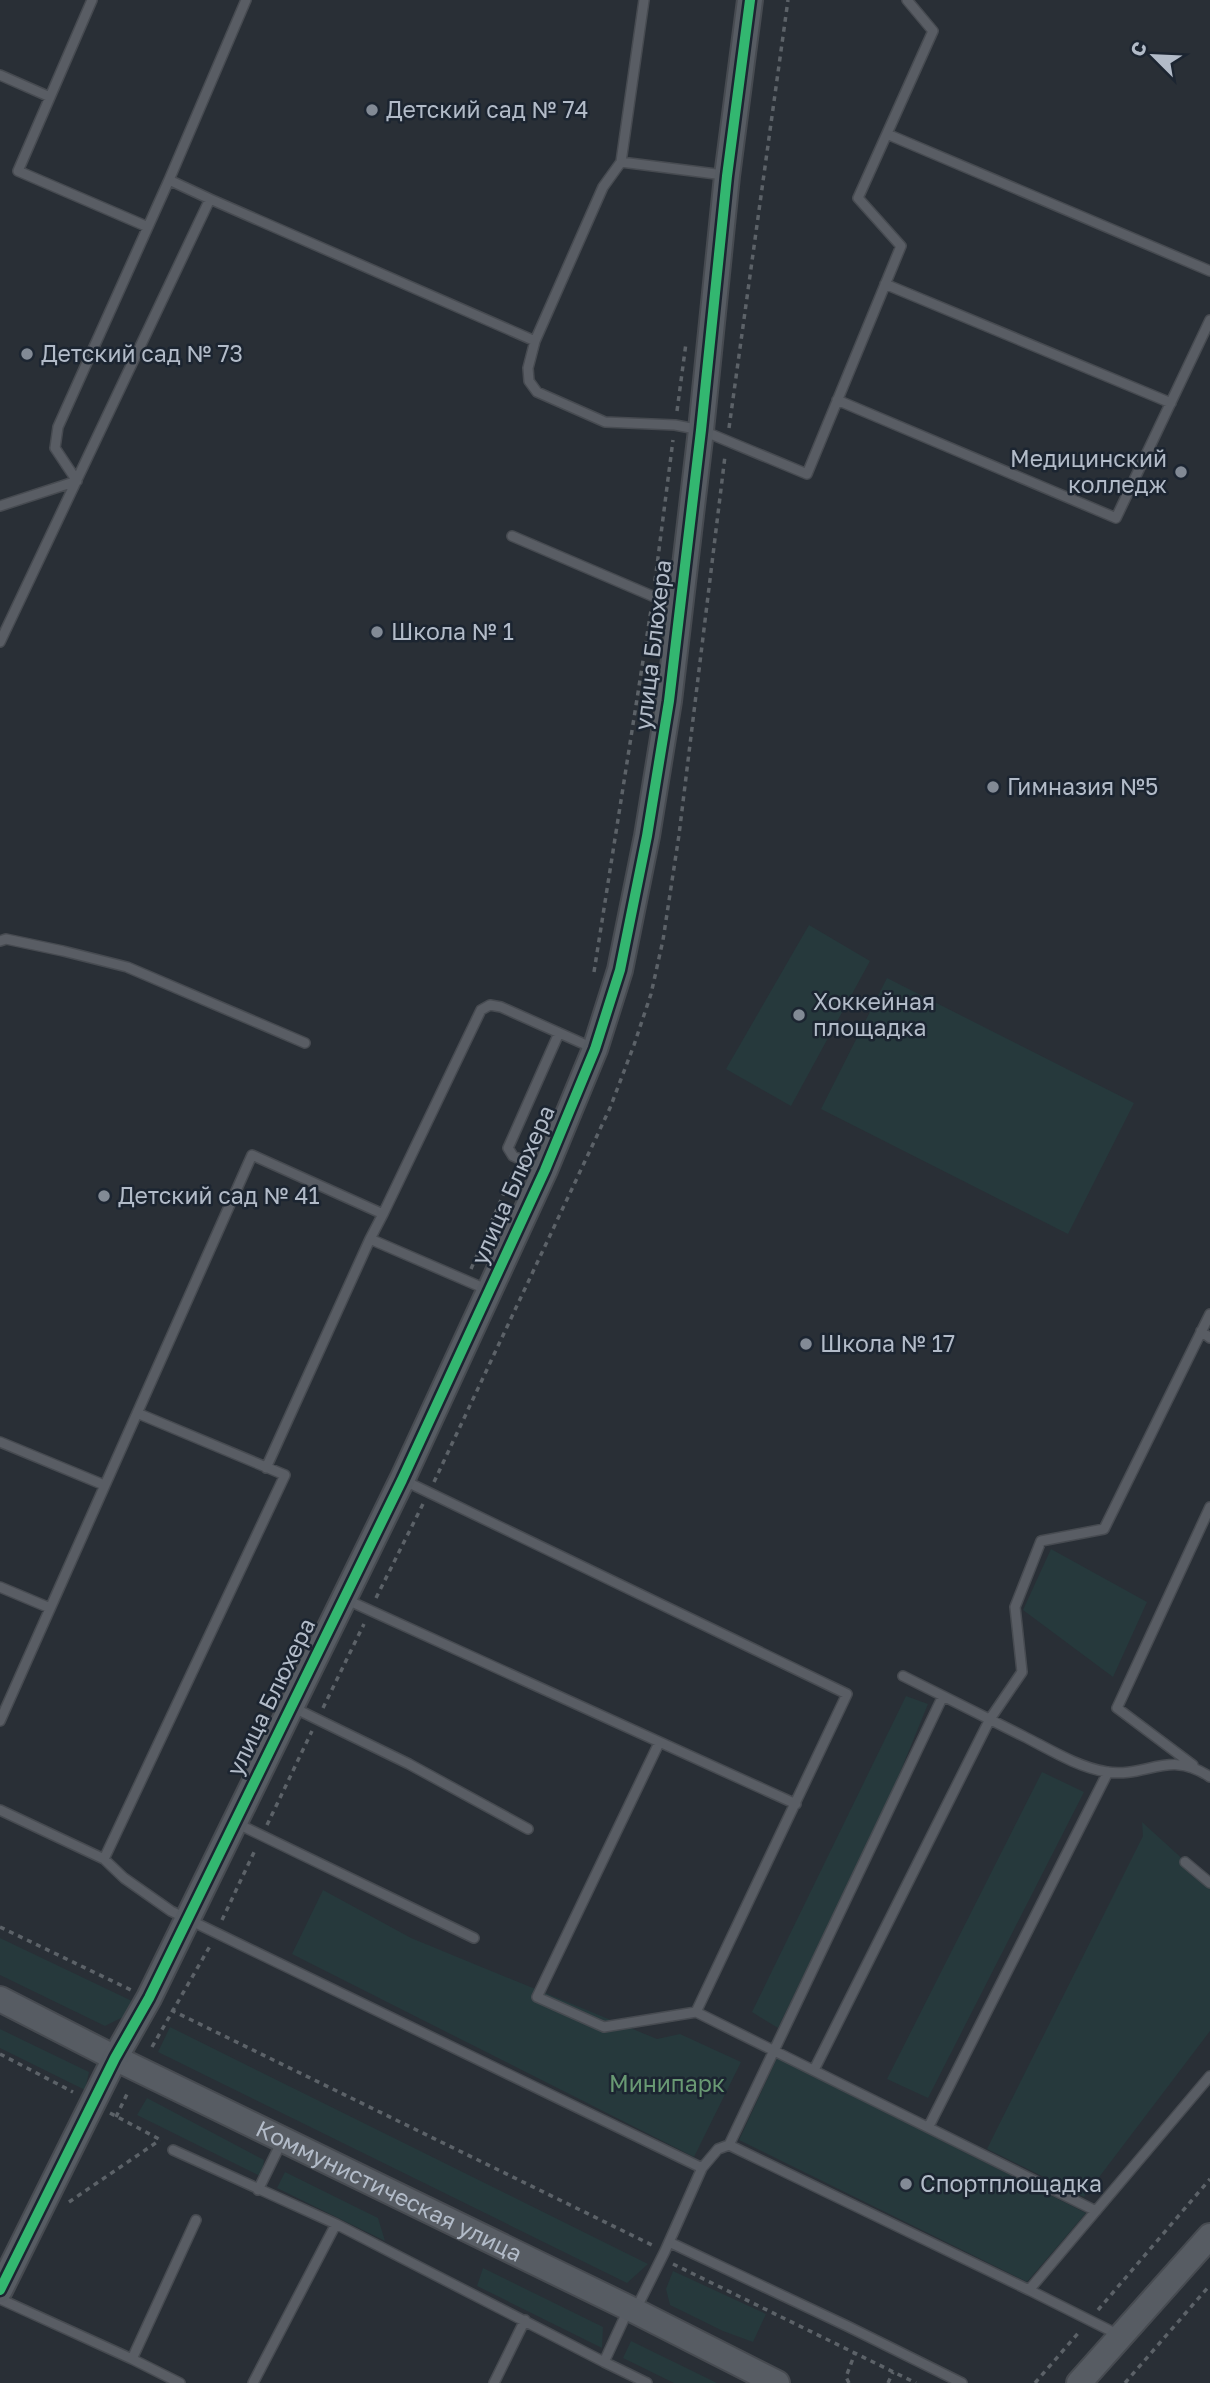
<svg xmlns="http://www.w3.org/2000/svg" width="1210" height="2383" viewBox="0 0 1210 2383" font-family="'Golos Text',sans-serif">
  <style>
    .green { fill: #26393c }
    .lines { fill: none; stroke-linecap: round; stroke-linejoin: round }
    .lane-casing { stroke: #474b51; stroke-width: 12 }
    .secondary-casing { stroke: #474b51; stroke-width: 28 }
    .path { stroke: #5c6268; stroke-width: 3.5; stroke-dasharray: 5 5; stroke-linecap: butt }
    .lane { stroke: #595d64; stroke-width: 9 }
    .secondary { stroke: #575c63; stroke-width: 24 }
    .cycleway-casing { stroke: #1c2531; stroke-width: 15 }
    .cycleway { stroke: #33b770; stroke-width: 10 }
    .poi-dot { fill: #828a95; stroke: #1c2531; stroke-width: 2.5 }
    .labels { text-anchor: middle; stroke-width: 5; stroke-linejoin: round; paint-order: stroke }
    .poi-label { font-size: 23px; fill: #b2bbc8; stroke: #1c2531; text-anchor: start }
    .street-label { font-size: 23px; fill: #b2bbc8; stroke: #1c2531 }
    .park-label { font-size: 23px; fill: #699973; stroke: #1c2531 }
  </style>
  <rect width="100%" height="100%" fill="#292f36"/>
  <!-- green -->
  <path class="green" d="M809,925L870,961L791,1106L726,1069Z
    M887,978L1134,1103L1068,1234L821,1109Z
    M1051,1549L1147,1602L1113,1677L1023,1610Z
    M906,1696L928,1704L890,1797L778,2028L752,2012Z
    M1042,1772L1084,1792L928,2098L887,2079Z
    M1142,1822L1210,1884V2031L1084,2197L987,2149L1143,1836Z
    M323,1890L411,1938L657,2039L680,2034L741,2062L694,2157L292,1954Z
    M0,1938L132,2001L123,2017L105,2026L0,1975Z
    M170,2027L648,2264L627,2283L158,2052Z
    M0,2029L89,2072L85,2090L0,2048Z
    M777,2058L1086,2213L1027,2282L739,2140Z
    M147,2098L264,2160L262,2177L137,2115Z
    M285,2172L378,2218L385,2241L277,2188Z
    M483,2268L603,2327L602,2348L477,2286Z
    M673,2271L766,2314L753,2342L723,2331L670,2305L666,2289Z
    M631,2341L717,2383H674L623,2358Z"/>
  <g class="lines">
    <!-- lane casing -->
    <g class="lane-casing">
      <path id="lane" d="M92,0L18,171L148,227
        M0,75L50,97
        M887,134L1210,271
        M621,162L724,175
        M169,180L246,0
        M210,199L535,341L528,368L529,381L537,392L605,422L675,425L701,430L807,474L901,246L858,198L933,31L907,0
        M885,284L1171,403
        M535,341L603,187L621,162L644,0
        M837,400L1116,518L1210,320
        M0,506L77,481
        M512,536L678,607
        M0,642L210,199L169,180L58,427L55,448L77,481
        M0,941L6,939L63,951L127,967L305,1043
        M544,1170L513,1156L508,1148L559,1033
        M383,1214L481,1010L490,1005L501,1007L593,1048
        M1201,1331L1210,1338
        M0,1442L104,1485
        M266,1468L370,1239
        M405,1481L847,1694L696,2012
        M0,1587L50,1608
        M345,1599L796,1804
        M903,1676C943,1696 983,1716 1023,1736C1049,1749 1077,1767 1107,1772C1146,1778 1170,1749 1210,1777
        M943,1696L729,2145L1029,2290
        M292,1707L409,1764L528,1829
        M0,1721L252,1155L383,1214L370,1239L488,1290
        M659,1743L537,1997L604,2027L696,2012L1096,2211
        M1193,1765L1117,1708L1210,1507
        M0,1810L104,1859L124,1878L171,1911L702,2168
        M236,1823L474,1938
        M104,1859L285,1475L137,1413
        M1185,1862L1210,1883
        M814,2070L990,1719L1022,1672L1015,1607L1041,1541L1104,1529L1210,1314
        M929,2126L1108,1772
        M173,2150L336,2224L604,2362
        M258,2190L282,2141
        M669,2242L847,2326L962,2383
        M0,2299L132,2359L180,2383
        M628,2310L604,2362L647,2383
        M635,2311L665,2251L702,2168L718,2149L729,2145
        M1119,2335L1029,2290L1210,2076
        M132,2359L196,2220
        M253,2383L336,2224
        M494,2383L525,2320"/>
    </g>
    <!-- secondary casing -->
    <g class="secondary-casing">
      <g id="secondary">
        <path id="s1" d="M0,1999L115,2058L635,2311L777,2383"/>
        <path d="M0,2290L115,2058L149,1998L402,1480L545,1170L595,1049L620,970L647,836L669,701L701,430L727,176L750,0"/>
        <path d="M1079,2383L1210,2236"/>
      </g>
    </g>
    <!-- path -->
    <path class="path" d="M677,411L686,343
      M729,428L788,0
      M655,581L673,440
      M594,972L651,610
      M471,1269L514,1170
      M434,1482L610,1108L634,1045L651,994L663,940L679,835L725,456
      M376,1598L423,1504
      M323,1708L364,1624
      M267,1825L312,1731
      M222,1920L256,1848
      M0,1927L131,1990
      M171,2010L654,2246
      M152,2047L210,1946
      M0,2054L73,2092
      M110,2113L159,2139
      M116,2117L127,2094
      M69,2202L160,2140
      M673,2264L916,2383
      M1098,2310L1210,2179
      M849,2383L846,2377L855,2353
      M888,2383L893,2372
      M1035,2383L1080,2331
      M1125,2383L1210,2285"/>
    <!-- lane -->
    <use href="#lane" class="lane"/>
    <!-- secondary -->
    <use href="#secondary" class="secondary"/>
    <!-- cycleway casing -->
    <g class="cycleway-casing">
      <path id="cycleway" d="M0,2290L115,2058L149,1998L402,1480L545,1170L595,1049L620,970L647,836L669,701L701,430L727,176L750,0"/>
    </g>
    <!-- cycleway -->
    <use href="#cycleway" class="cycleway"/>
  </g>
  <!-- markers -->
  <g class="poi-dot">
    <circle cx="372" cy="110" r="7"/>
    <circle cx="27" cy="354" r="7"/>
    <circle cx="1181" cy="472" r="7"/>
    <circle cx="377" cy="632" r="7"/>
    <circle cx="993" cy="787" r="7"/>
    <circle cx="799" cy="1015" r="7"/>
    <circle cx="104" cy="1196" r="7"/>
    <circle cx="806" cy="1344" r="7"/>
    <circle cx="906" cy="2184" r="7"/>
  </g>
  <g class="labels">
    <!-- poi labels -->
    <g class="poi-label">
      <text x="386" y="118">Детский сад № 74</text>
      <text x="41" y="362">Детский сад № 73</text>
      <text x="1167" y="467" text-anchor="end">Медицинский<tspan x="1167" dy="26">колледж</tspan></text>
      <text x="391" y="640">Школа № 1</text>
      <text x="1007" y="795">Гимназия №5</text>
      <text x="813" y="1010">Хоккейная<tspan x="813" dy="26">площадка</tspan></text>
      <text x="118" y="1204">Детский сад № 41</text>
      <text x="820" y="1352">Школа № 17</text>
      <text x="920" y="2192">Спортплощадка</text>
    </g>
    <!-- street labels -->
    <g class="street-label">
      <text transform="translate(653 645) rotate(-83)" y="8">улица Блюхера</text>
      <text transform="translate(513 1185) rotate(-66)" y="8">улица Блюхера</text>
      <text transform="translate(271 1697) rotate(-64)" y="8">улица Блюхера</text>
      <text dy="8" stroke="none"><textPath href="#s1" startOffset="434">Коммунистическая улица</textPath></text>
    </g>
    <!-- park labels -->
    <g class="park-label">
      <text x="667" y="2092">Минипарк</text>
    </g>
  </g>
  <!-- north arrow -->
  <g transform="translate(1154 56) rotate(294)" stroke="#1c2531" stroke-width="5" paint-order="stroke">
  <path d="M0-5L12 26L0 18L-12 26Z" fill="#b2bbc8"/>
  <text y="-10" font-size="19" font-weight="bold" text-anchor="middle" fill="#b2bbc8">С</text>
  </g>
</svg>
